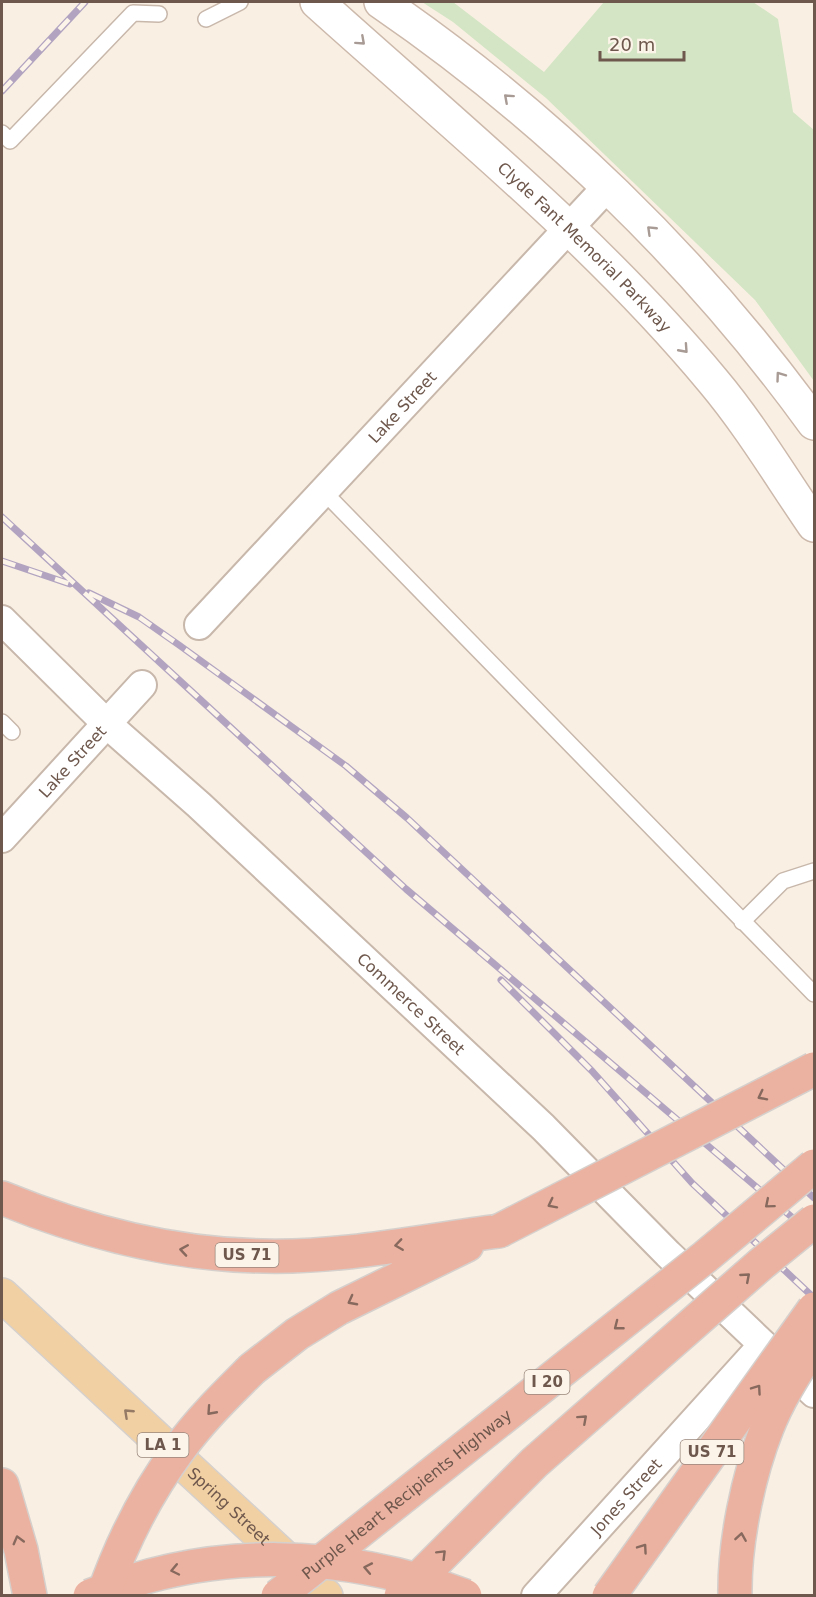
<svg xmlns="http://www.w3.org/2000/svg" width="816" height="1597" viewBox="0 0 816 1597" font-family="'DejaVu Sans',sans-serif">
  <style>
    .green { fill: #d3e5c4 }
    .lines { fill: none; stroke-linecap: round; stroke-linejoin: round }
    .lane-casing { stroke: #c8b7ab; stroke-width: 18 }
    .street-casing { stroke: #c8b7ab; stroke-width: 32 }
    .secondary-casing { stroke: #cdb9ac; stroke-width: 36 }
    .primary-casing { stroke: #d6d0cd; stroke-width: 36 }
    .highway-casing { stroke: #d6d0cd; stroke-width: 36 }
    .lane { stroke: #fff; stroke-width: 15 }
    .street { stroke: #fff; stroke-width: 28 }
    .secondary { stroke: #fff; stroke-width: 33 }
    .primary { stroke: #f1d0a3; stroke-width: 33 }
    .highway { stroke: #ecb2a1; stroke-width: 33 }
    .rail-casing { stroke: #b2a4c1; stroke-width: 7 }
    .rail { stroke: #fcf4e9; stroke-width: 4.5; stroke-dasharray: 14; stroke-linecap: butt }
    .highway-bridge-casing { stroke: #d6d0cd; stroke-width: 36; stroke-linecap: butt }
    .highway-bridge { stroke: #ecb2a1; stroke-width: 33 }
    .oneway { stroke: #a89a94 }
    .oneway2 { stroke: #87695d }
    .oneway3 { stroke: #957b66 }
    .labels { text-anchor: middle; stroke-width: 6; stroke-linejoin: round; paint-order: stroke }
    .shield { fill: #fcf4e9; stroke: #99867b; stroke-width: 1.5 }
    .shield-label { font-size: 15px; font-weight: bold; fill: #6e574c }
    .street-label { font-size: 16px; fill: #6e574c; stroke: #fcf4e9 }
  </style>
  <rect width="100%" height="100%" fill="#f9f0e3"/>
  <!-- green -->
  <path class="green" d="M422,2H453L544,72L604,2H753L778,19L793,112L814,130V381L755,300L546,98L453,22Z"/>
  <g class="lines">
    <!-- lane casing -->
    <g class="lane-casing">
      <path id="lane" d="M206,19L240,2
        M2,133L10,141L133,13L159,14
        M323,491L814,994
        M2,722L12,732
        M742,922L783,881L814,871"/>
    </g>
    <!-- street casing -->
    <g class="street-casing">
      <g id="street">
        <path id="s1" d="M2,620L107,724L199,805L543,1127L668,1254L814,1393"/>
        <path id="s2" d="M199,625L607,187"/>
        <path id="s3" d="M2,838L142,685"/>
        <path id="s4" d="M536,1596L763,1345"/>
      </g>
    </g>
    <!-- secondary casing -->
    <g class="secondary-casing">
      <g id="secondary">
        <path id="s5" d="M317,2C451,123 597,241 713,381C750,425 781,477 814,525"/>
        <path d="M381,2C547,116 696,260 814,423"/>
      </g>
    </g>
    <!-- primary casing -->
    <g class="primary-casing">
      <g id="primary">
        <path id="s6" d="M2,1295L326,1596"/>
      </g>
    </g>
    <!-- highway casing -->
    <g class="highway-casing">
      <path id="highway" d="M2,1198C85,1232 172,1255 263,1256C342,1258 421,1241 499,1231
        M252,1369L297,1334L339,1308L467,1245
        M2,1485L21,1550L30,1596"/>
    </g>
    <!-- lane -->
    <use href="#lane" class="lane"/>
    <!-- street -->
    <use href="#street" class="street"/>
    <!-- secondary -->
    <use href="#secondary" class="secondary"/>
    <!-- primary -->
    <use href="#primary" class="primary"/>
    <!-- highway -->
    <use href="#highway" class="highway"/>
    <!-- rail casing -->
    <g class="rail-casing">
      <path id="rail" d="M2,91L85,2
        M2,517L406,889L814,1236
        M2,561L70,584
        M89,593L139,617L179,645L346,766L407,818L814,1198
        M501,980L592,1071L692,1183L814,1298"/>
    </g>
    <!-- rail -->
    <use href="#rail" class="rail"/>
    <!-- highway-bridge casing -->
    <g class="highway-bridge-casing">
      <g id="highway-bridge">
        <path d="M499,1231L814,1069"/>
        <path d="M90,1596C211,1546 343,1549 465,1596"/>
        <path d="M103,1596C121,1544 148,1491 180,1448C201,1419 227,1394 252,1369"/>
        <path id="s7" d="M278,1596L705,1257L814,1166"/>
        <path d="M401,1596L534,1463L761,1264L814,1221"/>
        <path d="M609,1596L814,1309"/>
        <path d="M735,1596C734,1544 748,1476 767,1428C778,1399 797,1370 814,1343"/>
      </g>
    </g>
    <!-- highway-bridge -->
    <use href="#highway-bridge" class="highway-bridge"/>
  </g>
  <!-- one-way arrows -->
  <defs><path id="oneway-chevron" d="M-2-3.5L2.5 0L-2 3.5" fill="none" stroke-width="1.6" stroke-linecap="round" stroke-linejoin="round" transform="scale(1.5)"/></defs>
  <g class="oneway">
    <use href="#oneway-chevron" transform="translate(361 41) rotate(42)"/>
    <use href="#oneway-chevron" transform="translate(508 98) rotate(-138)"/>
    <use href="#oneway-chevron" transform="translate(651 230) rotate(-136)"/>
    <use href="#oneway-chevron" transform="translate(684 349) rotate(48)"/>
    <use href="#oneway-chevron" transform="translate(780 376) rotate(-126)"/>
  </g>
  <g class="oneway2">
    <use href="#oneway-chevron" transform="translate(762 1096) rotate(153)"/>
    <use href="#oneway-chevron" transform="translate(552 1204) rotate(153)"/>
    <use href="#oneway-chevron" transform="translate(769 1204) rotate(140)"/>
    <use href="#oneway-chevron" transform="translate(399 1245) rotate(172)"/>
    <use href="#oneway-chevron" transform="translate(184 1250) rotate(-171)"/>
    <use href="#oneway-chevron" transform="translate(746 1277) rotate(-41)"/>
    <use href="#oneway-chevron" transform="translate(352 1301) rotate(152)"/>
    <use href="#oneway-chevron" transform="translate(618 1326) rotate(142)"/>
    <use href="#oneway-chevron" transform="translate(757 1389) rotate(-55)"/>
    <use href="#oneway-chevron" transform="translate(211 1411) rotate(132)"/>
    <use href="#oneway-chevron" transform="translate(583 1419) rotate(-42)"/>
    <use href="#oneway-chevron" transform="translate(741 1537) rotate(-81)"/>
    <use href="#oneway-chevron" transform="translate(18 1540) rotate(-105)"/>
    <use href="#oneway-chevron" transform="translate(643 1548) rotate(-55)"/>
    <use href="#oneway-chevron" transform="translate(442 1554) rotate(-45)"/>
    <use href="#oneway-chevron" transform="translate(368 1568) rotate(-169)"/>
    <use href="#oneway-chevron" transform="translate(175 1570) rotate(168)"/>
  </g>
  <use class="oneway3" href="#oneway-chevron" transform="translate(128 1413) rotate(-137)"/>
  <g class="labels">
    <!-- shield labels -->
    <g class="shield">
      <rect x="215.5" y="1243" width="63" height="24" rx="4.5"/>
      <rect x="524.5" y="1370" width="45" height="24" rx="4.5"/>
      <rect x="137.5" y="1433" width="51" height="24" rx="4.5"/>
      <rect x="680.5" y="1440" width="63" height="24" rx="4.5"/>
    </g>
    <g class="shield-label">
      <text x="247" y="1260">US 71</text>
      <text x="547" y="1387">I 20</text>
      <text x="163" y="1450">LA 1</text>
      <text x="712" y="1457">US 71</text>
    </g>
    <!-- street labels -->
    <g class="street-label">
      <text dy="6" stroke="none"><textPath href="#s5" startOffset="363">Clyde Fant Memorial Parkway</textPath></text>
      <text dy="6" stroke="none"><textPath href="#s2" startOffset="298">Lake Street</textPath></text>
      <text dy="6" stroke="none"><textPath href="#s3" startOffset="104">Lake Street</textPath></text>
      <text dy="6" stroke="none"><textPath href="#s1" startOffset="561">Commerce Street</textPath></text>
      <text dy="6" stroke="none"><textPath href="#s7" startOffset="164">Purple Heart Recipients Highway</textPath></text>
      <text dy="6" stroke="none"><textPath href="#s4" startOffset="134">Jones Street</textPath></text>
      <text dy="6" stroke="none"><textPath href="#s6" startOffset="310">Spring Street</textPath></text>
    </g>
  </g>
  <!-- border -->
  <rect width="816" height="1597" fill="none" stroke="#6e574c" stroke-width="6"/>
  <!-- scale -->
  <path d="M600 51v9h84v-9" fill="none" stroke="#6e574c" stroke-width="3"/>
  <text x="609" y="51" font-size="18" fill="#6e574c" stroke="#fcf4e9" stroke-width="4.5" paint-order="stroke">20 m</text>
</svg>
